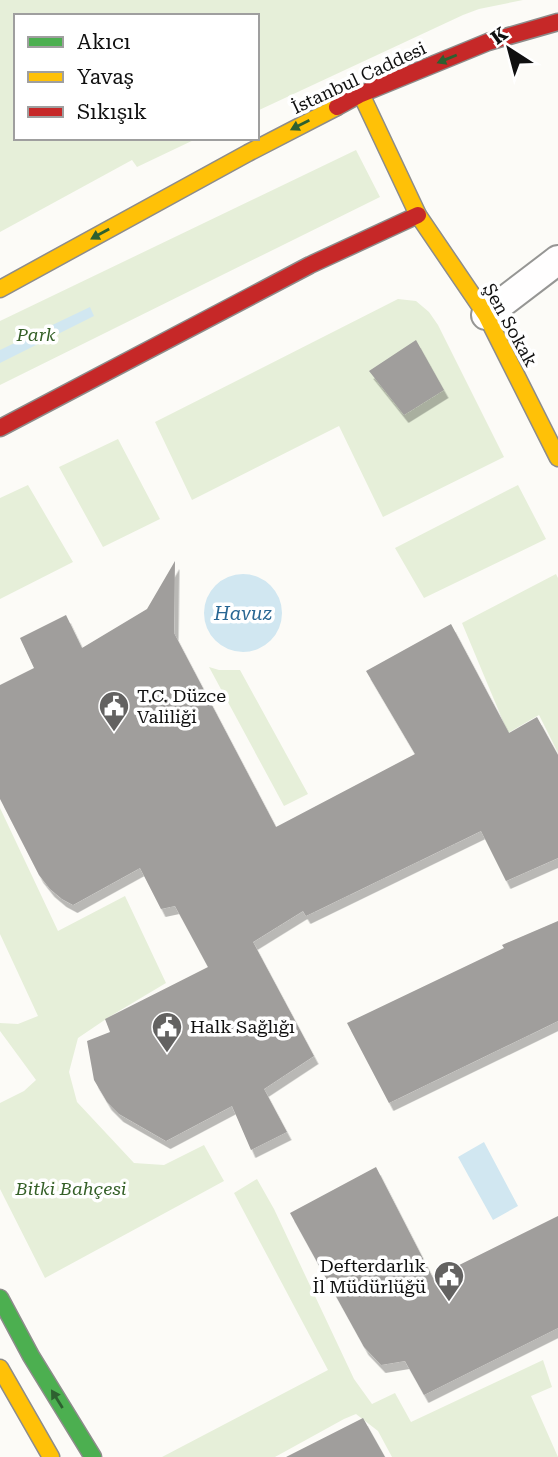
<svg xmlns="http://www.w3.org/2000/svg" width="558" height="1457" viewBox="0 0 558 1457" font-family="'Roboto Serif',serif">
  <style>
    .green { fill: #e6efd9 }
    .water { fill: #d1e7f1 }
    .building { fill: #a09e9c; filter: url(#shadow) }
    .lines { fill: none; stroke-linecap: round; stroke-linejoin: round }
    .street-casing { stroke: #969694; stroke-width: 32 }
    .fast-casing { stroke: #8d8c8b; stroke-width: 19 }
    .slow-casing { stroke: #8d8c8b; stroke-width: 19 }
    .jam-casing { stroke: #8d8c8b; stroke-width: 19 }
    .street { stroke: #fffefe; stroke-width: 28 }
    .fast { stroke: #4caf50; stroke-width: 16 }
    .slow { stroke: #ffc107; stroke-width: 16 }
    .jam { stroke: #c62828; stroke-width: 16 }
    .oneway { fill: #2e6030 }
    .labels { text-anchor: middle; stroke-width: 7; stroke-linejoin: round; paint-order: stroke }
    .street-label { font-size: 18px; fill: #101010; stroke: #fff }
    .park-label { font-size: 18px; font-style: italic; fill: #356028; stroke: #fff }
    .poi-label { font-size: 18px; fill: #101010; stroke: #fff; text-anchor: start }
    .water-label { font-size: 19px; font-style: italic; fill: #286693; stroke: #fff }
  </style>
  <defs>
    <filter id="shadow"><feDropShadow dx="4.5" dy="8" stdDeviation="0" flood-color="#0004"/></filter>
  </defs>
  <rect width="100%" height="100%" fill="#fcfbf7"/>
  <!-- green -->
  <path class="green" d="M0,0H523L479,9L463,15L257,111V16H16V138H198L137,167L132,160L0,232Z
    M356,150L380,197L0,385V321Z
    M398,299L416,301L429,312L438,325L504,457L383,517L339,426L192,500L155,422Z
    M118,439L160,519L103,547L59,467Z
    M28,485L73,562L0,599V498Z
    M518,485L546,539L424,598L395,548Z
    M556,574L558,578V753L539,715L508,733L462,623Z
    M209,667L219,670H240L308,794L284,806Z
    M0,808L58,931L125,896L166,983L109,1017L78,1038L69,1072L77,1102L134,1163L164,1165L204,1145L224,1181L45,1278L0,1189V1103L24,1091L36,1080L0,1031V1023L18,1024L38,1016L0,934Z
    M257,1179L274,1209L354,1379L372,1404L395,1393L411,1422L543,1360L552,1387L531,1396L558,1457H392L378,1431L356,1414L344,1419L275,1457H162L328,1370L234,1193Z"/>
  <!-- water -->
  <path class="water" d="M90,307L94,316L0,363V350Z
    M204 613a39 39 0 1 1 78 0a39 39 0 1 1-78 0Z
    M484,1142L518,1206L493,1220L458,1157Z"/>
  <!-- building -->
  <path class="building" d="M416,340L444,390L404,415L369,371Z
    M175,561L174,633L276,827L415,754L366,671L451,624L509,733L537,717L558,755V858L506,881L481,831L306,916L303,911L253,942L314,1056L264,1089L287,1132L251,1150L232,1106L166,1141L119,1114L107,1102L94,1080L87,1041L110,1032L105,1019L208,967L175,906L161,909L140,868L73,905L62,899L50,889L39,875L0,799V685L34,668L20,638L66,615L82,648L147,609Z
    M558,921V1021L389,1103L347,1023L504,948L502,945Z
    M376,1167L433,1278L558,1216V1328L424,1395L405,1361L381,1365L364,1347L290,1213Z
    M363,1418L385,1457H286Z"/>
  <g class="lines">
    <!-- street casing -->
    <g class="street-casing">
      <path id="street" d="M486,315L558,260"/>
    </g>
    <!-- fast casing -->
    <g class="fast-casing">
      <path id="fast" d="M0,1298L31,1356L93,1457"/>
    </g>
    <!-- slow casing -->
    <g class="slow-casing">
      <path id="slow" d="M361,94L418,215L486,315L558,458
        M0,289L248,153L337,107
        M0,1368L51,1457"/>
    </g>
    <!-- jam casing -->
    <g class="jam-casing">
      <path id="jam" d="M337,107L361,94L488,42L558,22
        M0,428L310,265L418,215"/>
    </g>
    <!-- street -->
    <use href="#street" class="street"/>
    <!-- fast -->
    <use href="#fast" class="fast"/>
    <!-- slow -->
    <use href="#slow" class="slow"/>
    <!-- jam -->
    <use href="#jam" class="jam"/>
  </g>
  <!-- one-way arrows -->
  <defs><path id="oneway-solid" d="M-6-.8H1V-3.2L6.5 0L1 3.2V.8H-6Z" transform="scale(1.75)"/></defs>
  <g class="oneway">
    <use href="#oneway-solid" transform="translate(447 59) rotate(158)"/>
    <use href="#oneway-solid" transform="translate(300 125) rotate(153)"/>
    <use href="#oneway-solid" transform="translate(100 234) rotate(151)"/>
    <use href="#oneway-solid" transform="translate(57 1399) rotate(-122)"/>
  </g>
  <!-- icons -->
  <defs>
    <g id="civic-pin" transform="scale(1.575)"><path d="M0 17L-7.5 6A9.5 9.5 0 1 1 7.5 6Z" fill="#636261" stroke="#fff"/><path d="M-.6-6.5H3V-4.5H.6V-3L4-1V1h2V6H-6V1h2V-1L-.6-3ZM-1.2 2.5V6h2.4V2.5Z" fill="#fff"/></g>
  </defs>
  <g fill-rule="evenodd">
    <use href="#civic-pin" x="114" y="706"/>
    <use href="#civic-pin" x="167" y="1027"/>
    <use href="#civic-pin" x="449" y="1276"/>
  </g>
  <g class="labels">
    <!-- street labels -->
    <g class="street-label">
      <text transform="translate(359 78) rotate(-25)" y="6">İstanbul Caddesi</text>
      <text transform="translate(510 325) rotate(61)" y="6">Şen Sokak</text>
    </g>
    <!-- park labels -->
    <g class="park-label">
      <text x="36" y="341">Park</text>
      <text x="71" y="1195">Bitki Bahçesi</text>
    </g>
    <!-- poi labels -->
    <g class="poi-label">
      <text x="137" y="702">T.C. Düzce<tspan x="137" dy="21">Valiliği</tspan></text>
      <text x="190" y="1033">Halk Sağlığı</text>
      <text x="426" y="1272" text-anchor="end">Defterdarlık<tspan x="426" dy="21">İl Müdürlüğü</tspan></text>
    </g>
    <!-- water labels -->
    <g class="water-label">
      <text x="243" y="620">Havuz</text>
    </g>
  </g>
  <!-- legend -->
  <rect x="14" y="14" width="245" height="126" fill="#ffffff" stroke="#9f9f9f" stroke-width="2"/>
  <rect x="28" y="37" width="35" height="10" fill="#4caf50" stroke="#9f9f9f" stroke-width="2"/>
  <text x="77" y="49" font-size="21" fill="#101010">Akıcı</text>
  <rect x="28" y="72" width="35" height="10" fill="#ffc107" stroke="#9f9f9f" stroke-width="2"/>
  <text x="77" y="84" font-size="21" fill="#101010">Yavaş</text>
  <rect x="28" y="107" width="35" height="10" fill="#c62828" stroke="#9f9f9f" stroke-width="2"/>
  <text x="77" y="119" font-size="21" fill="#101010">Sıkışık</text>
  <!-- north arrow -->
  <g transform="translate(509 49) rotate(324)" stroke="#ffffff" stroke-width="5" paint-order="stroke">
  <path d="M0-5L12 26L0 18L-12 26Z" fill="#101010"/>
  <text y="-10" font-size="19" font-weight="bold" text-anchor="middle" fill="#101010">K</text>
  </g>
</svg>
